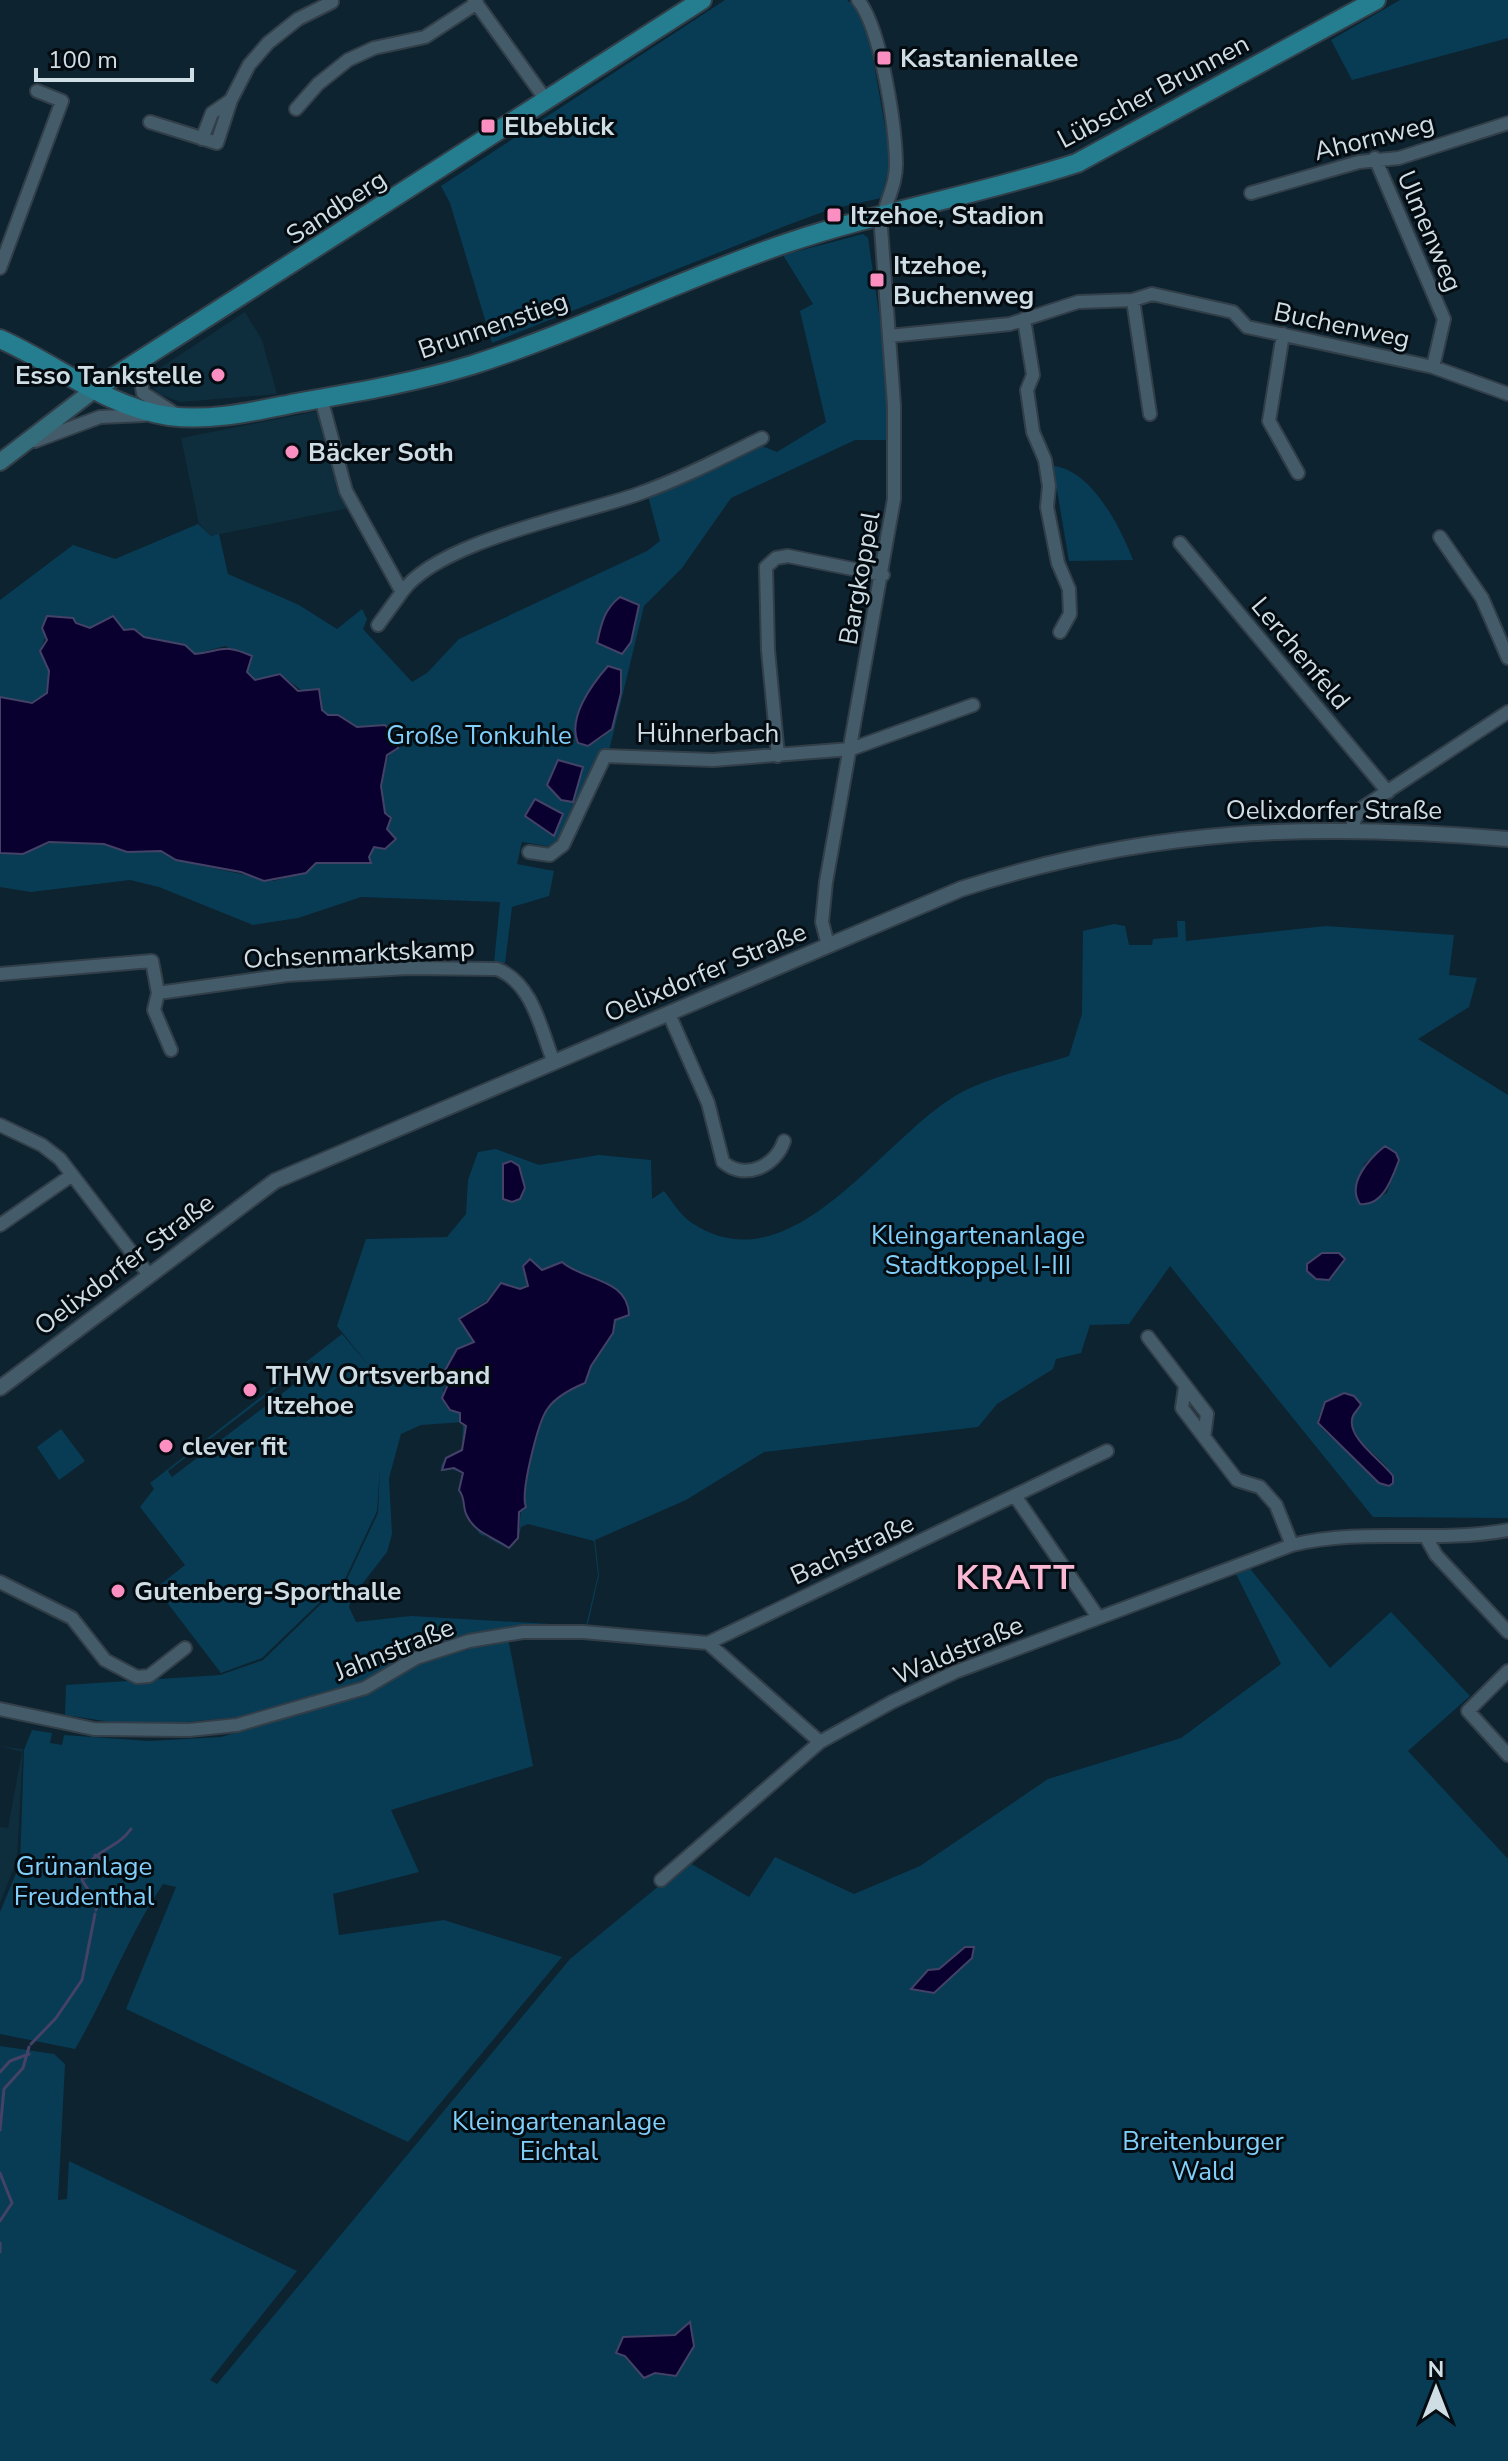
<svg xmlns="http://www.w3.org/2000/svg" width="1508" height="2461" viewBox="0 0 1508 2461" font-family="'Nunito Sans',sans-serif">
  <style>
    .built { fill: #0e2e3d }
    .green { fill: #083c54; fill-rule: evenodd }
    .water { fill: #090030; stroke: #444266; stroke-width: 2 }
    .lines { fill: none; stroke-linecap: round; stroke-linejoin: round }
    .stream { stroke: #444266; stroke-width: 3 }
    .minor-casing { stroke: #323e48; stroke-width: 16 }
    .tertiary-casing { stroke: #323e48; stroke-width: 18 }
    .secondary-casing { stroke: #323e48; stroke-width: 20 }
    .primary-casing { stroke: #323e48; stroke-width: 22 }
    .minor { stroke: #445c6a; stroke-width: 12 }
    .tertiary { stroke: #445c6a; stroke-width: 14 }
    .secondary { stroke: #346d7c; stroke-width: 16 }
    .primary { stroke: #247e8f; stroke-width: 18 }
    .poi-dot { fill: #fc8fc1; stroke: #040c11; stroke-width: 3 }
    .labels { text-anchor: middle; stroke-width: 6; stroke-linejoin: round; paint-order: stroke }
    .poi-label { font-size: 26px; font-weight: bold; fill: #cfdde5; stroke: #040c11; text-anchor: start }
    .street-label { font-size: 26px; fill: #cfdde5; stroke: #040c11 }
    .park-label { font-size: 26px; fill: #81d0fc; stroke: #040c11 }
    .district-label { font-size: 34px; font-weight: bold; letter-spacing: 2px; fill: #f9b9d4; stroke: #040c11 }
  </style>
  <rect width="100%" height="100%" fill="#0d2330"/>
  <!-- built -->
  <path class="built" d="M245,312L262,340L277,394L181,402L158,394L151,383L154,372Z
    M319,411L349,508L211,536L199,524L181,438Z
    M0,1746L23,1749L17,1860L0,1903V1827L8,1828L22,1752Z"/>
  <!-- green -->
  <path class="green" d="M725,0H847L859,10L867,25L891,160L881,198L828,210L785,226L492,343L450,203L441,186Z
    M1400,0H1508V38L1352,80L1331,40Z
    M863,234L868,238L881,327L889,440H855L731,498L682,568L644,606L610,747L600,759L561,844L553,847L522,842L517,864L554,871L549,896L512,907L505,963H494L500,902L361,897L298,918L253,925L159,887L130,880L31,892L0,887V853L19,854L57,841L104,844L127,852L160,851L199,865L273,881L306,873L315,863L371,862L369,857L374,847L395,839L387,829L389,814L385,813C377,783 386,763 396,736C376,720 376,730 359,727C348,725 330,717 322,710L321,693L316,689L305,693L280,674L263,681L249,677L247,672L252,657L225,646L195,654L185,645L144,637L139,631L124,630L113,617L90,628L67,617L53,616L40,651L47,661L50,687L41,700L21,703L0,697V600L73,545L115,559L198,524L211,536L219,534L228,574L299,605L337,629L362,609L367,619L363,629L412,682L427,673L459,639L647,551L660,541L648,496L762,446L777,452L826,422L800,311L813,304L783,255ZM608,667L621,693L612,728L601,739L578,717L593,683Z
    M1053,466C1091,469 1121,528 1133,560L1069,561Z
    M1177,921H1185L1186,941L1326,926L1454,935L1449,975L1477,978L1469,1007L1418,1039L1508,1095V1518L1373,1517L1170,1266L1129,1324L1090,1325L1081,1353L1056,1359L1053,1369L997,1404L978,1427L764,1452L686,1500L595,1540L599,1575L587,1628L468,1636L413,1651L363,1682L238,1717L187,1722H111L65,1715L66,1685L220,1675L263,1660L347,1579L378,1513L380,1467L377,1511L346,1577L262,1658L221,1673L156,1588L185,1565L140,1507L154,1489L150,1483L342,1334L370,1367L337,1326L366,1239L447,1237L466,1214L468,1180L478,1152L496,1149L539,1165L599,1155L651,1160L652,1199L664,1191C672,1201 681,1216 692,1223C794,1291 886,1130 964,1091C996,1075 1035,1067 1069,1056L1082,1014L1083,931L1114,924L1125,926L1129,945H1152L1153,939L1178,937ZM1385,1146L1399,1160L1387,1193L1371,1200L1356,1196L1364,1164ZM1327,1252L1339,1253L1344,1259L1331,1279H1316L1307,1271V1264ZM562,1263L573,1273L588,1275L626,1300L629,1310L615,1320L613,1333L591,1366L585,1383C573,1388 558,1397 549,1407C537,1420 519,1508 520,1527L503,1543L486,1537L467,1517L465,1498L459,1490L463,1473L447,1468L446,1458L462,1450L466,1426L460,1412L446,1406L443,1390L449,1382L454,1356L474,1341L460,1319C482,1303 497,1290 524,1288L529,1282L526,1277L539,1268L548,1270ZM312,1361L317,1367L172,1477L168,1471ZM1325,1402L1360,1408L1354,1413C1346,1435 1374,1452 1387,1467L1385,1486L1322,1429L1318,1418ZM463,1422L462,1450L445,1458L441,1466L442,1471L455,1469L462,1473L458,1491L464,1499L467,1517L480,1534L509,1549L518,1539L521,1527L528,1524L594,1541L598,1575L586,1626L411,1616L356,1622L349,1607L352,1597L387,1552L392,1534L389,1478L401,1434L421,1425Z
    M61,1429L85,1461L59,1480L37,1447Z
    M1247,1565L1330,1668L1391,1612L1470,1696L1408,1751L1508,1859V2461H0V2046L54,2054L65,2064L58,2200L67,2199L69,2161L297,2271L210,2380L217,2384L570,1959L688,1862L749,1897L775,1857L854,1894L920,1866L1048,1779L1181,1738L1281,1664L1234,1570ZM965,1947L972,1958L934,1993L928,1970L939,1969ZM691,2323L694,2346L675,2376L640,2372L625,2356L633,2336L675,2335Z
    M508,1638L533,1766L391,1810L419,1872L333,1894L339,1935L444,1920L562,1957L408,2142L126,2009L176,1887L163,1884C128,1936 107,1995 75,2049L0,2034V1912L20,1864L24,1750L32,1730L52,1733L50,1743L62,1745L64,1735L149,1741L221,1737L366,1694L419,1663Z"/>
  <!-- water -->
  <path class="water" d="M620,597L639,605L631,642L622,654L597,643C601,625 604,609 620,597Z
    M47,616L73,618L76,623L90,628L113,616L124,630L134,629L144,637L185,645L195,654C223,651 223,643 252,656L247,672L255,680L280,674L298,691L319,689L322,710L328,715H338L357,727L385,725L396,736L398,748L387,755L381,786L385,813L391,818L387,829L396,839L385,849L374,847L369,857L371,863H316L306,873L264,881L241,872L176,860L161,851L127,852L104,844L49,842L23,854L0,853V697L32,703L47,693L49,671L40,651L47,640L42,628Z
    M608,666L621,670V693L612,729L588,746L578,743C567,718 592,684 608,666Z
    M558,760L583,767L573,802L561,800L547,785Z
    M535,799L563,814L554,836L525,816Z
    M1385,1146L1396,1153L1399,1160C1392,1178 1383,1207 1360,1204C1346,1183 1370,1158 1385,1146Z
    M511,1161L519,1166L525,1188L520,1199L512,1202L503,1199V1164Z
    M1322,1253H1339L1345,1259L1329,1280L1316,1279L1307,1271V1264Z
    M530,1259L542,1270L562,1262C583,1281 628,1278 629,1315L615,1320L613,1333L591,1366L585,1383C573,1388 556,1397 548,1408C538,1421 520,1493 526,1507L519,1512L518,1538L509,1548C494,1537 475,1533 467,1516C462,1507 466,1499 459,1490L463,1473L454,1468L442,1470L446,1458L462,1450L466,1426L460,1422V1413L450,1410L442,1398L449,1382L443,1374L457,1349L474,1342L459,1319L487,1302L501,1283L520,1289L528,1286L523,1266Z
    M1344,1393L1354,1396L1361,1404C1359,1410 1352,1413 1352,1420C1349,1439 1382,1461 1393,1476V1483L1389,1486L1379,1483L1318,1423L1325,1402Z
    M965,1947H974L972,1958L934,1993L911,1989L928,1970L939,1969Z
    M690,2322L694,2346L676,2376L655,2373L644,2378L625,2356L616,2353L623,2337L675,2335Z"/>
  <g class="lines">
    <!-- stream -->
    <path class="stream" d="M84,1878L107,1869L105,1861L95,1855
      M96,1910L97,1904L82,1880C85,1851 116,1851 131,1829
      M31,2044L56,2018L82,1980L95,1914
      M0,2072L10,2061L29,2054
      M0,2130L4,2089L23,2068L29,2047
      M0,2173L12,2203L0,2221
      M0,2243V2252"/>
    <!-- minor casing -->
    <g class="minor-casing">
      <path id="minor" d="M474,0L546,100
        M296,109L318,84L348,60L374,48L425,37L477,3
        M150,122L217,143L231,100
        M202,139L212,113L231,100L249,65L268,43L298,19L332,2
        M1375,158L1444,319L1433,367
        M1251,193L1359,162L1399,158L1508,123
        M0,268L62,101L37,91
        M1133,300L1150,414
        M1024,319L1033,375L1027,390L1033,432L1045,460L1049,486L1047,507L1058,563L1069,589L1070,614L1060,632
        M1283,334L1269,421L1298,473
        M889,336L1010,324L1078,302L1133,300L1152,294L1233,312L1247,327L1433,367L1508,394
        M138,364L143,393L171,411
        M321,398L346,491L402,592C438,541 579,515 638,494C681,479 721,458 762,438
        M35,441L100,417L144,415
        M1440,537L1482,598L1508,658
        M1180,543L1388,792
        M378,625L402,592
        M778,756L768,650L766,567L776,558L788,556L883,575
        M1351,829L1359,810L1508,712
        M529,852L550,855L563,845L605,756L713,760L851,749L973,705
        M828,945L822,922L826,882L894,499V405L881,228C883,205 897,186 896,162C895,124 881,28 858,0
        M0,974L152,961L158,993L287,975L408,968L497,969C533,983 541,1030 554,1063
        M158,993L154,1010L171,1050
        M669,1014L708,1103L723,1162C745,1181 776,1166 784,1141
        M0,1125L42,1145L60,1159L149,1275
        M0,1225L72,1175
        M1148,1337L1207,1414L1204,1437L1237,1480L1260,1487L1276,1505L1292,1545
        M1185,1387L1182,1408L1204,1437
        M1015,1496L1098,1617
        M1426,1537L1436,1555L1508,1632
        M0,1582L72,1618L105,1660L137,1677L149,1676L185,1648
        M708,1643L1107,1451
        M1508,1671L1468,1711L1508,1755
        M0,1709L94,1729L189,1730L237,1725L365,1688L416,1658L469,1641L523,1632H583L708,1643L820,1742
        M661,1880L820,1742L892,1702L955,1672L1292,1545C1366,1527 1434,1544 1508,1530"/>
    </g>
    <!-- tertiary casing -->
    <g class="tertiary-casing">
      <path id="tertiary" d="M0,1388L275,1181L961,889C1148,828 1313,822 1508,839"/>
    </g>
    <!-- secondary casing -->
    <g class="secondary-casing">
      <path id="secondary" d="M0,462L95,389"/>
    </g>
    <!-- primary casing -->
    <g class="primary-casing">
      <path id="primary" d="M0,339C55,363 108,408 169,416C213,422 259,410 301,402C358,392 416,382 472,365C579,331 680,279 787,243C882,211 982,194 1077,163L1376,0
        M95,389L702,0"/>
    </g>
    <!-- minor -->
    <use href="#minor" class="minor"/>
    <!-- tertiary -->
    <use href="#tertiary" class="tertiary"/>
    <!-- secondary -->
    <use href="#secondary" class="secondary"/>
    <!-- primary -->
    <use href="#primary" class="primary"/>
  </g>
  <!-- markers -->
  <g class="poi-dot">
    <rect x="876" y="50" width="16" height="16" rx="4"/>
    <rect x="480" y="118" width="16" height="16" rx="4"/>
    <rect x="826" y="207" width="16" height="16" rx="4"/>
    <rect x="869" y="272" width="16" height="16" rx="4"/>
    <circle cx="218" cy="375" r="8"/>
    <circle cx="292" cy="452" r="8"/>
    <circle cx="250" cy="1390" r="8"/>
    <circle cx="166" cy="1446" r="8"/>
    <circle cx="118" cy="1591" r="8"/>
  </g>
  <g class="labels">
    <!-- poi labels -->
    <g class="poi-label">
      <text x="900" y="67">Kastanienallee</text>
      <text x="504" y="135">Elbeblick</text>
      <text x="850" y="224">Itzehoe, Stadion</text>
      <text x="893" y="274">Itzehoe,<tspan x="893" dy="30">Buchenweg</tspan></text>
      <text x="202" y="384" text-anchor="end">Esso Tankstelle</text>
      <text x="308" y="461">Bäcker Soth</text>
      <text x="266" y="1384">THW Ortsverband<tspan x="266" dy="30">Itzehoe</tspan></text>
      <text x="182" y="1455">clever fit</text>
      <text x="134" y="1600">Gutenberg-Sporthalle</text>
    </g>
    <!-- street labels -->
    <g class="street-label">
      <text transform="translate(1153 91) rotate(-28)" y="9">Lübscher Brunnen</text>
      <text transform="translate(1374 137) rotate(-14)" y="9">Ahornweg</text>
      <text transform="translate(336 207) rotate(-33)" y="9">Sandberg</text>
      <text transform="translate(1430 231) rotate(67)" y="9">Ulmenweg</text>
      <text transform="translate(493 325) rotate(-19)" y="9">Brunnenstieg</text>
      <text transform="translate(1342 325) rotate(12)" y="9">Buchenweg</text>
      <text transform="translate(859 578) rotate(-80)" y="9">Bargkoppel</text>
      <text transform="translate(1301 653) rotate(50)" y="9">Lerchenfeld</text>
      <text x="708" y="742">Hühnerbach</text>
      <text x="1334" y="819">Oelixdorfer Straße</text>
      <text transform="translate(359 953) rotate(-3)" y="9">Ochsenmarktskamp</text>
      <text transform="translate(705 972) rotate(-23)" y="9">Oelixdorfer Straße</text>
      <text transform="translate(124 1264) rotate(-37)" y="9">Oelixdorfer Straße</text>
      <text transform="translate(852 1549) rotate(-25)" y="9">Bachstraße</text>
      <text transform="translate(394 1649) rotate(-22)" y="9">Jahnstraße</text>
      <text transform="translate(958 1650) rotate(-23)" y="9">Waldstraße</text>
    </g>
    <!-- park labels -->
    <g class="park-label">
      <text x="479" y="744">Große Tonkuhle</text>
      <text x="978" y="1244">Kleingartenanlage<tspan x="978" dy="30">Stadtkoppel I-III</tspan></text>
      <text x="84" y="1875">Grünanlage<tspan x="84" dy="30">Freudenthal</tspan></text>
      <text x="559" y="2130">Kleingartenanlage<tspan x="559" dy="30">Eichtal</tspan></text>
      <text x="1203" y="2150">Breitenburger<tspan x="1203" dy="30">Wald</tspan></text>
    </g>
    <!-- district labels -->
    <g class="district-label">
      <text x="1016" y="1589">KRATT</text>
    </g>
  </g>
  <!-- north arrow -->
  <g transform="translate(1436 2389)" stroke="#040c11" stroke-width="6" paint-order="stroke">
  <path d="M0-6L14 30L0 20L-14 30Z" fill="#cfdde5"/>
  <text y="-12" font-size="22" font-weight="bold" text-anchor="middle" fill="#cfdde5">N</text>
  </g>
  <!-- scale -->
  <path d="M36 68v12h156v-12" fill="none" stroke="#cfdde5" stroke-width="4"/>
  <text x="48" y="68" font-size="24" fill="#cfdde5" stroke="#040c11" stroke-width="6" paint-order="stroke">100 m</text>
</svg>
